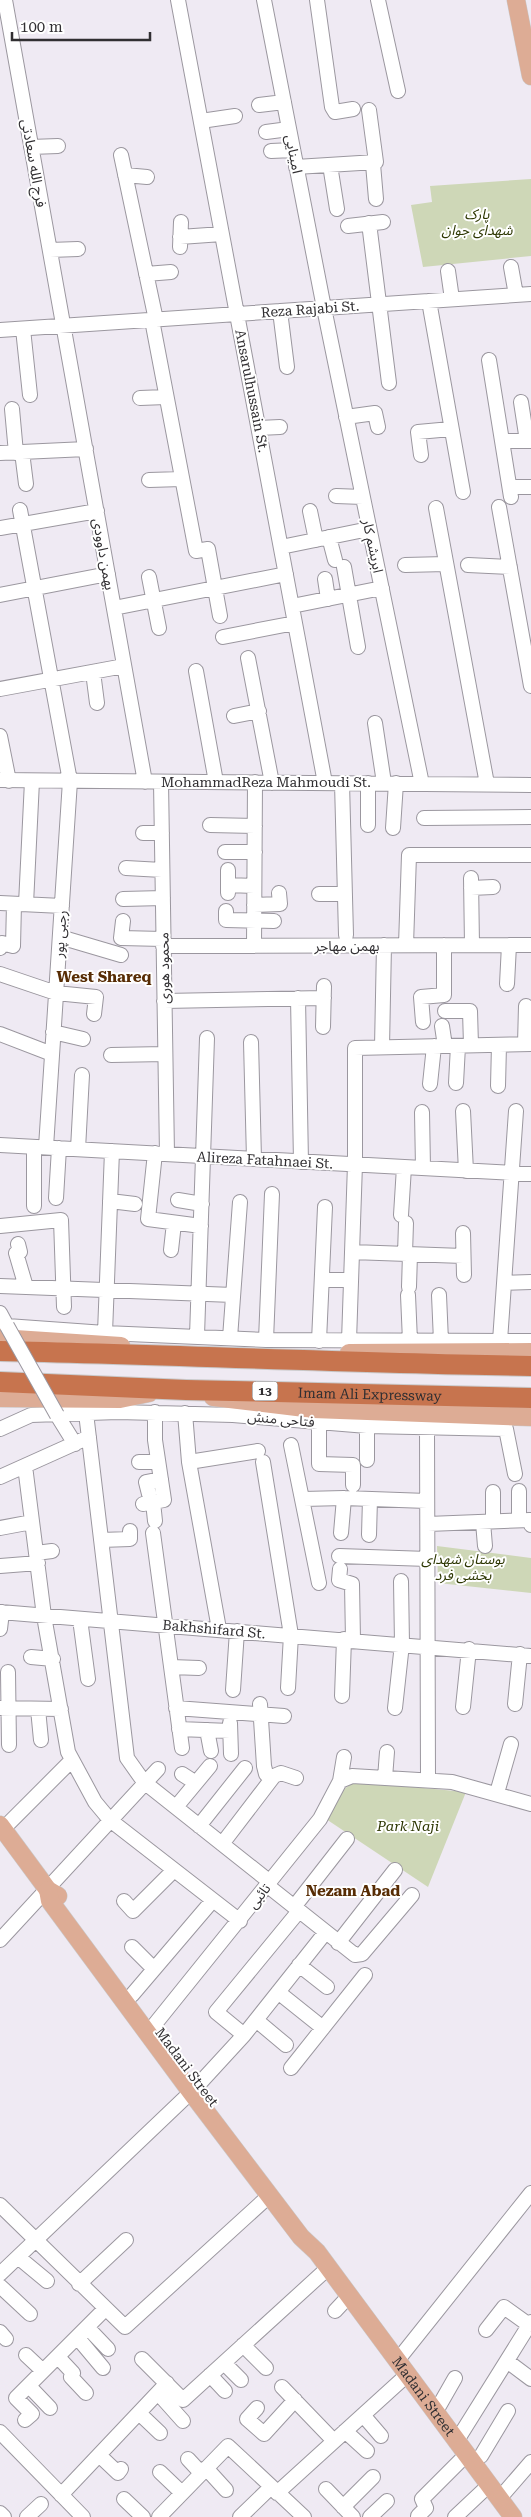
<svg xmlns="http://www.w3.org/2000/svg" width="531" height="2517" viewBox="0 0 531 2517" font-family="'Roboto Serif','Noto Sans Arabic',serif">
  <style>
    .green { fill: #ced7b7 }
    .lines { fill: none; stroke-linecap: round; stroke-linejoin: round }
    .minor-casing { stroke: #9b979f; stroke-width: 16 }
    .major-casing { stroke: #c9c9ca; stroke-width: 19 }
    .highway-casing { stroke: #c9c9ca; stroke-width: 22 }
    .minor { stroke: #fff; stroke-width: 14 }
    .major { stroke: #ddac95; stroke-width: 18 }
    .highway { stroke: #c7744e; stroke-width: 20 }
    .minor-bridge-casing { stroke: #9b979f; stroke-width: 16; stroke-linecap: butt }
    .minor-bridge { stroke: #fff; stroke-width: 14 }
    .labels { text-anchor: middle; stroke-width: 4; stroke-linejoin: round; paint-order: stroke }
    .shield { fill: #fff; stroke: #6f6d70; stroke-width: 1 }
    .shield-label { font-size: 12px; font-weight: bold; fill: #312f32 }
    .street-label { font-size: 14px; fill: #312f32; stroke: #fff }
    .park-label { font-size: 14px; font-style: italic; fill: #2c3601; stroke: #fff }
    .neighbourhood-label { font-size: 15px; font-weight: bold; fill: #572c04; stroke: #fff }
  </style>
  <rect width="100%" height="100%" fill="#efeaf3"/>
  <!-- green -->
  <path class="green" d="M531,179V256L423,267L411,205L432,202L430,186Z
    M437,1546L531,1558V1593L438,1583Z
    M359,1782L466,1792L428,1887L326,1819C334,1804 340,1785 359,1782Z"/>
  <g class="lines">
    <!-- minor casing -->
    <g class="minor-casing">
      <path id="minor" d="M5,0L145,782
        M178,0L325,783
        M264,0L324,308L422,784
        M317,0L332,107L335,112L353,109
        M378,0L398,91
        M259,105L284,102
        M201,121L235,116
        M266,132L289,129
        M31,147L58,146
        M271,151L293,150
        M121,155L156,320
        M373,164L376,199
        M330,165L337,209
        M296,167L376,162L369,110
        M125,175L147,177
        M369,223L389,383
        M348,226L383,222
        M180,237L222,234
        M180,247L181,222
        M50,250L78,249
        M511,267L516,295
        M448,271L452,299
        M146,274L171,272
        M429,301L463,492
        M280,311L287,367
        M152,320L196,551L208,549L220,616
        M23,329L30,395
        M0,330L531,294
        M489,360L511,497
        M140,398L166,397
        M521,402L527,441
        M12,409L16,453
        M346,417L375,413L378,427
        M259,428L280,427
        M502,441H531
        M22,452L26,484
        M0,453L86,449
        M421,455L418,432L451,429
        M149,480L182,479
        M510,487H531
        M336,496L363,497
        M499,507L531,686
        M436,508L487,784
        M20,510L70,781L46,1147
        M310,511L316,540
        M0,528L97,511
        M329,537L335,560
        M281,547L369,529
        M405,565L446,564
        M468,565L510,567
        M344,567L358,647
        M149,577L159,628
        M325,579L328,599
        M0,595L108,574
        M292,606L382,588
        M114,608L286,574
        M223,637L295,623
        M248,658L272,783
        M196,671L216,782
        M93,672L97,703
        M0,689L124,666
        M234,716L259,711
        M375,723L384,783
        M0,736L9,781
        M0,780L531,785
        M161,782L167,1154
        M342,783L346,935
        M424,818L531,817
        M210,825L255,826
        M368,825V783
        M393,828L396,783
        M143,833H162
        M225,852H255
        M126,868L162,870
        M471,878L472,945
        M228,885L254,886
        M471,888L493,887
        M228,893V870
        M319,894H345
        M123,899L163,898
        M0,903L62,906
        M26,904L32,781
        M254,905L280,904L279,893
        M226,911V920L274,921
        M123,921L121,938L163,939
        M60,937L121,955
        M406,945L409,855H531
        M163,946L531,945
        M254,946L255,782
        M0,948L2,943L13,946L14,904
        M0,974L56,993L96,997L94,1014
        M507,984L509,945
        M298,998L301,1162
        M164,1001L324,998
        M445,1011H470L471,1045
        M423,1022L421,997L444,995V945
        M442,1026L445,1046
        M323,1027L324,986
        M53,1032L83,1039
        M0,1034L52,1054
        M251,1042L254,1159
        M525,1044L526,1006
        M382,1047L384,945
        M111,1055L165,1054
        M456,1083L458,1046
        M430,1084L434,1046
        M498,1086L499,1045
        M463,1111L466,1171
        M422,1112L423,1168
        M0,1145L531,1174
        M78,1149L82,1075
        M155,1153L148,1219L201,1226
        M56,1198L59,1148
        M178,1200L202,1204
        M110,1201L135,1204
        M34,1206V1147
        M401,1215L404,1167
        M0,1226L61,1220L64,1307
        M463,1233L464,1275
        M18,1244L20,1252L16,1253L26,1287
        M171,1250L174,1223
        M352,1252L463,1256
        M405,1254L406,1223
        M322,1280H351
        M504,1283L531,1282
        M0,1286L233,1295
        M409,1287L410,1254
        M408,1295L410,1341
        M439,1295L441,1341
        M0,1313L7,1326L105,1333L266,1340L531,1341
        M105,1333L112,1151
        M197,1336L207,1038
        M230,1338L240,1202
        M266,1340L272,1194
        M319,1341L325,1207
        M349,1341L355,1164V1048L531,1044
        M500,1341L516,1111
        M86,1413L127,1758L144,1782L270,1882
        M185,1413L189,1462L219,1629
        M57,1415L75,1444
        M319,1423V1464L353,1465V1485
        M427,1427L428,1780
        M0,1429L31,1415L118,1412L233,1415L367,1426L506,1429L515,1474
        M291,1445L319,1583
        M367,1460V1426
        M139,1462H158
        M189,1462L258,1451
        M263,1462L291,1635L288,1688
        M25,1466L44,1616L68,1752L95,1802L110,1820L240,1921
        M0,1477L89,1437
        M519,1491V1520
        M149,1494L146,1482L161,1479
        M303,1499L344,1498L427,1501
        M153,1502L155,1521
        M143,1504L164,1500L155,1440V1412
        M493,1521V1492
        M483,1522L485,1546
        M428,1524L530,1520L531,1525
        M0,1528L32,1522
        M153,1533L182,1748
        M341,1533L344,1498
        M369,1535L370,1499
        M101,1540L130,1539V1531
        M36,1553L52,1551
        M339,1556L428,1559
        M0,1566L38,1563
        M340,1569L339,1580L352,1584L353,1640
        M0,1612L531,1656
        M80,1619L88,1679
        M0,1629L2,1612
        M31,1657L53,1659
        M171,1667L199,1668
        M8,1672L9,1745
        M233,1690L237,1631
        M342,1696L344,1639
        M260,1704L264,1766L266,1774L271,1779
        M515,1704L520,1654
        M463,1707L469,1649
        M0,1708L61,1709
        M176,1708L284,1716
        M395,1708L402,1644L401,1581
        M38,1709L41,1740
        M230,1723L231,1754
        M179,1729L230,1731
        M207,1730L211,1751
        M182,1774L196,1783
        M385,1778L387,1752
        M340,1781L352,1776L452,1782L531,1804
        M497,1793L511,1744
        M176,1807L210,1766
        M199,1826L245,1768
        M3,1829L71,1761
        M222,1844L274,1776L281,1773L296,1778
        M268,1886L355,1955L362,1954L412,1895
        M124,1901L133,1911L173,1871
        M294,1907L347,1839
        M0,1940L158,1769
        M338,1943L395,1870
        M132,1947L154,1969
        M299,1965L327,1987
        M278,1992L323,2028
        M132,1995L213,1900
        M256,2020L286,2045
        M155,2024L320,1819L340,1781L344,1757
        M244,2035L216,2012L299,1911
        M291,2068L365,1975
        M199,2084L244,2035L325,1933
        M0,2205L125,2327L270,2195
        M18,2257L47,2281
        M0,2274L191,2092
        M79,2284L126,2240
        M0,2286L30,2314
        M335,2311L349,2296
        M87,2327L108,2349
        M486,2330L504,2307L529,2325
        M0,2332L6,2339
        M77,2337L103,2368
        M243,2345L266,2368
        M26,2355L43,2371
        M58,2357L73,2373L71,2377L86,2393
        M142,2359L183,2400L328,2268
        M397,2361L531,2193
        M507,2361L531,2379
        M224,2363L241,2380
        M210,2375L225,2391
        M29,2386L50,2408
        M282,2387L334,2441
        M158,2393L183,2421
        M257,2408L247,2419L264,2434L295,2400
        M139,2413L160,2433
        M435,2413L455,2378
        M363,2415L381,2436
        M25,2420L32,2414L16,2398L104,2310
        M345,2431L367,2451
        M0,2432L83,2517
        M456,2442L531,2322
        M99,2455L118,2473L121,2469
        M188,2459L201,2473
        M470,2461L481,2456L508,2411
        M206,2468L226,2490
        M160,2472L182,2493
        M326,2489L353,2517
        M277,2493L407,2375
        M61,2495L167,2383
        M124,2499L143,2517
        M499,2499L531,2462
        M343,2507L373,2477
        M0,2513L4,2517
        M418,2516L426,2508L422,2499L466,2455
        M27,2517L41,2504
        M159,2517L228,2446L304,2517
        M240,2517L271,2487
        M370,2517L387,2501
        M455,2517L488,2486"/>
    </g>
    <!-- major casing -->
    <g class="major-casing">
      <g id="major">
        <path d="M516,0L531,76"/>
        <path d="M0,1338L121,1346"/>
        <path d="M349,1353L531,1352"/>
        <path d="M213,1397L313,1409L531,1417"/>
        <path d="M0,1398L120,1399L149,1393"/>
        <path d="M0,1825L48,1890L58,1896"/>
        <path id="s1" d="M48,1890L50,1901L191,2092L301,2237L317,2252L513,2517"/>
      </g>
    </g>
    <!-- highway casing -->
    <g class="highway-casing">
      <g id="highway">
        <path d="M0,1351C177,1355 354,1363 531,1366"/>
        <path id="s2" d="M0,1382L186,1390L531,1398"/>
      </g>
    </g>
    <!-- minor -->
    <use href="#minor" class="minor"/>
    <!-- major -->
    <use href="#major" class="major"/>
    <!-- highway -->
    <use href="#highway" class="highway"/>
    <!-- minor-bridge casing -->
    <g class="minor-bridge-casing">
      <path id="minor-bridge" d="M7,1326L57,1415"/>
    </g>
    <!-- minor-bridge -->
    <use href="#minor-bridge" class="minor-bridge"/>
  </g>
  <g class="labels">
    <!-- shield labels -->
    <rect class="shield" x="252.5" y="1381.5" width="25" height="19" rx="4"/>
    <g class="shield-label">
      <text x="265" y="1395">13</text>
    </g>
    <!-- street labels -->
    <g class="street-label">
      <text transform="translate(294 154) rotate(79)" y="5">امینایی</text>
      <text transform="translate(34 163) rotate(80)" y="5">فرج الله سعادتی</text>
      <text transform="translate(310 309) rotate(-4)" y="5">Reza Rajabi St.</text>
      <text transform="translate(252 391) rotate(79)" y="5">Ansarulhussain St.</text>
      <text transform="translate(373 546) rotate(78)" y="5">ابریشم کار</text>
      <text transform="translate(104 554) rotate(80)" y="5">بهمن داوودی</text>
      <text x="266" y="787">MohammadReza Mahmoudi St.</text>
      <text transform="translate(60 934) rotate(-86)" y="5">رجبی پور</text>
      <text x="347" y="951">بهمن مهاجر</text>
      <text transform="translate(164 968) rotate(-91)" y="5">محمود هوری</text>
      <text transform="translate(265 1160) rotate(3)" y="5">Alireza Fatahnaei St.</text>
      <text dy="5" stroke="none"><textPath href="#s2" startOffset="370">Imam Ali Expressway</textPath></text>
      <text transform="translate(281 1419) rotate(5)" y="5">فتاحی منش</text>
      <text transform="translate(214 1629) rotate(5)" y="5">Bakhshifard St.</text>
      <text transform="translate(259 1896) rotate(-52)" y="5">تائبی</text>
      <text transform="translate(187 2067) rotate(53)" y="5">Madani Street</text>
      <text dy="5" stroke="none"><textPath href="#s1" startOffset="632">Madani Street</textPath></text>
    </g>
    <!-- park labels -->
    <g class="park-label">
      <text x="477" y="219">پارک<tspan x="477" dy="16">شهدای جوان</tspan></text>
      <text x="463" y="1564">بوستان شهدای<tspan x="463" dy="16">بخشی فرد</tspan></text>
      <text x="408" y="1831">Park Naji</text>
    </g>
    <!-- neighbourhood labels -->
    <g class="neighbourhood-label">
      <text x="104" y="982">West Shareq</text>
      <text x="353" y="1896">Nezam Abad</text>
    </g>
  </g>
  <!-- scale -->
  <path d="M12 32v8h138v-8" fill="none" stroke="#312f32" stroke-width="2.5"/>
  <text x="20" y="32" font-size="15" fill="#312f32" stroke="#ffffff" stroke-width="4" paint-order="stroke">100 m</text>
</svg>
